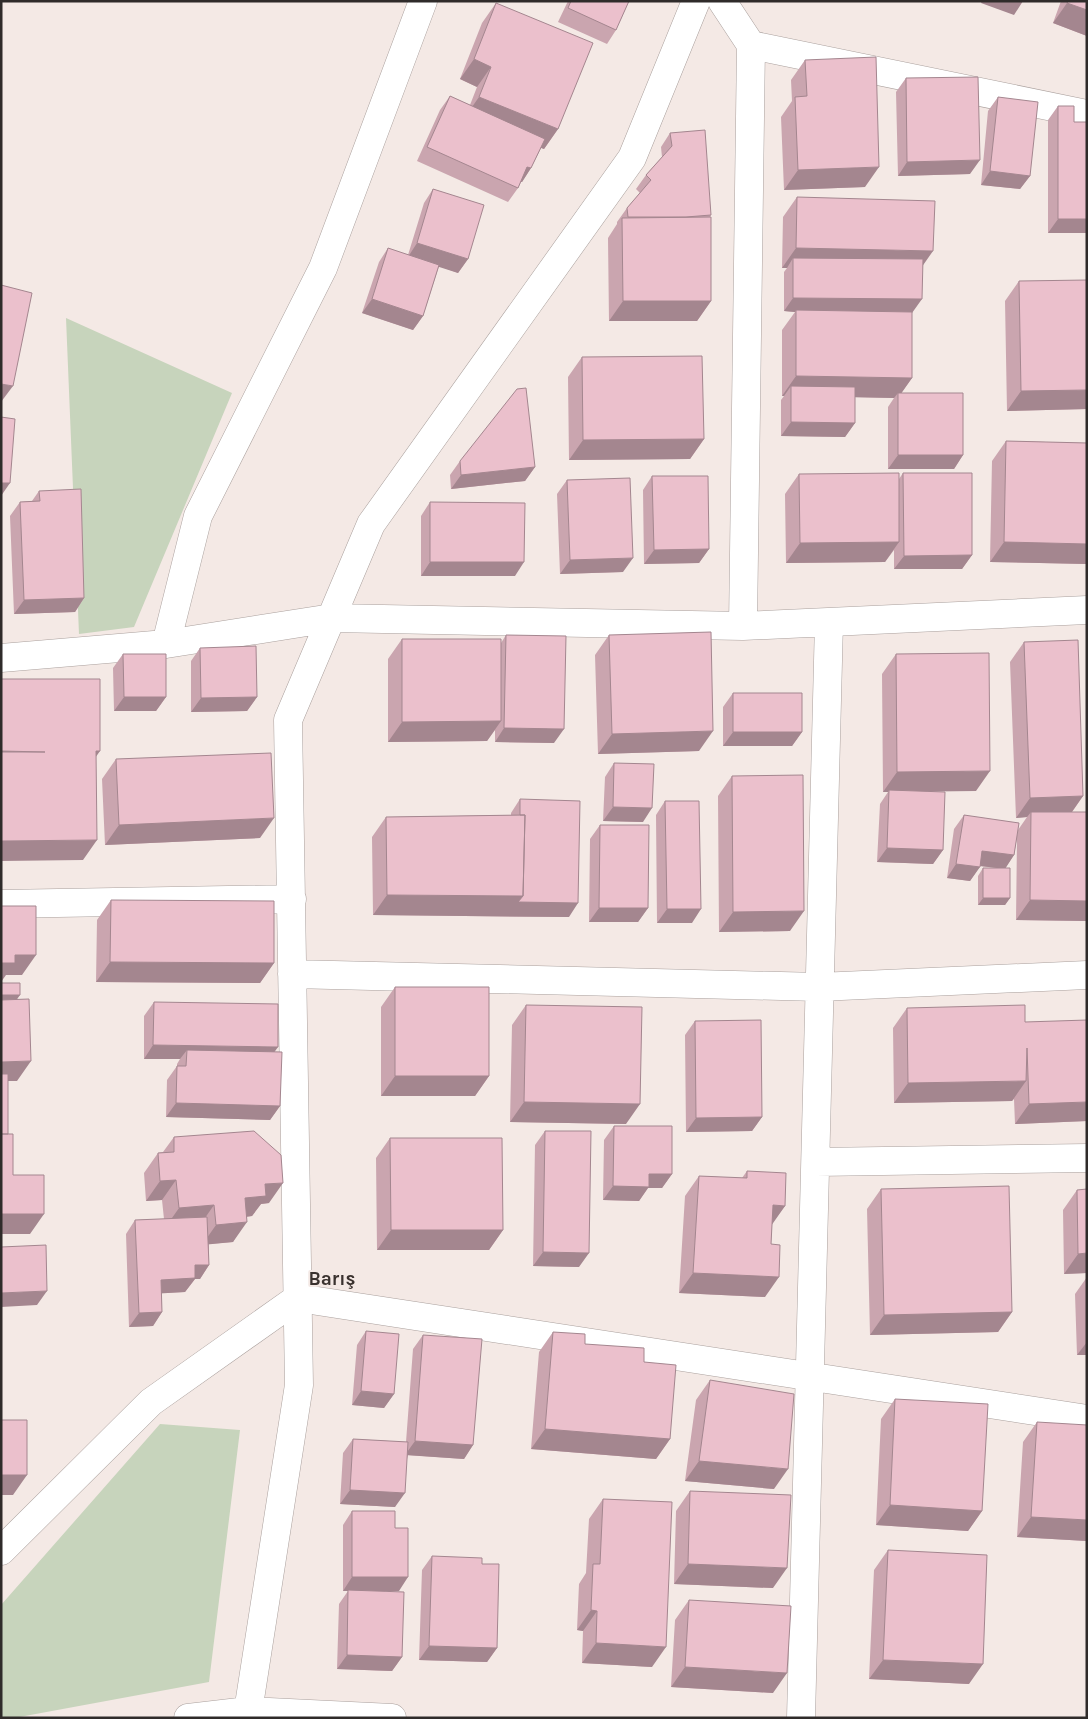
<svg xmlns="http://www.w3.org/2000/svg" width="1088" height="1719" viewBox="0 0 1088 1719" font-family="Karla,sans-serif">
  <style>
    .green { fill: #c7d4bc }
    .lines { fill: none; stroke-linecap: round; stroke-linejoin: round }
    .minor-casing { stroke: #aaa09d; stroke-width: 29 }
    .minor { stroke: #fff; stroke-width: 28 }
    .wall { fill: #caa5af }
    .shaded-wall { fill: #a4868f }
    .building { fill: #ebc0cc; stroke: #a4868f }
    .labels { text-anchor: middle; stroke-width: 4; stroke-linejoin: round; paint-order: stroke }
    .district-label { font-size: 19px; font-weight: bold; fill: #3a322f; stroke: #f4e9e5 }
  </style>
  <rect width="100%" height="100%" fill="#f4e9e5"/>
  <!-- green -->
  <path class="green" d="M66,318L232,393L134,627L79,634Z
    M160,1424L240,1430L209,1682L14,1718H1V1605Z"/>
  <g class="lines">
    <!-- minor casing -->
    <g class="minor-casing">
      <path id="minor" d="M722,1L751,45L743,626
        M751,45L1087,114
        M166,644L198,516L323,268L423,1
        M1,658L166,644L332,618L743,626L1087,610
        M1,904L292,899
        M292,974L819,987L1087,975
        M816,1162L1087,1158
        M1,1551L151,1402L298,1298L1087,1419
        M188,1718L248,1711L392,1718
        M247,1718L299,1385L288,720L371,524L632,158L696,1
        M801,1718L829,622"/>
    </g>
    <!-- minor -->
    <use href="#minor" class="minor"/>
  </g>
  <!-- wall -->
  <path class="wall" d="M568,1H629L616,30L607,44L558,22Z
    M1061,1H1087V36L1053,23Z
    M496,3L558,129L544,149L541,148L531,168L522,182H521L518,188L508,202L417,161L440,110L450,96L470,105L477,87L460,79L482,23Z
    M805,60L865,187L784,190L781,117L792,101L791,80Z
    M906,78L970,174L898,176L896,92Z
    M998,97L1030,176L1020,189L981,185L988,111Z
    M1058,106L1074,122L1087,233H1048V120Z
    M670,133L711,215L710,217L711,301L697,321H609L608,238L617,224V222L627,208L640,193L636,189L646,175L662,157L661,147Z
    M433,189L468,259L458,273L439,266L423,316L413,330L362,313L379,262L388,248L408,255L424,203Z
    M797,197L923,266L912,313V378L901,393L963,455L954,469H888V407L894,398L855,397V423L845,437L781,436V400L784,396H782V330L795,312L784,311V272L787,268H782L783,217Z
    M1019,281L1087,409L1007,411L1005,301Z
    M582,357L704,439L690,459L569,460L568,377Z
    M1006,441L1087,443V564L990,562L992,461Z
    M460,461L535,467L525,481L451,489L450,475Z
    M903,473L972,555L962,569H894V550L885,562L786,563L785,494L799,474L899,479Z
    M652,476L709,549L699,563L644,564L643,490Z
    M567,480L623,572L560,574L557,494Z
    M39,491L84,598L75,612L14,614L10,516L20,502L32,501Z
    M430,502L515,576H421V516Z
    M506,635L554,743L495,742V730L487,741L388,742V659L402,639L501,643Z
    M609,635L699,751L598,754L595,655Z
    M1024,642L1083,796L1072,812L1087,921L1016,920L1017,838L1014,855L1005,868L1010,898L1005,905H978V876L983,868H998L980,866L970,881L947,878L954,829L964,815L1018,830L1027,817L1016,818L1010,662Z
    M200,648L257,697L247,711L191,712V661Z
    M123,654L166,697L156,711H114L113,668Z
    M896,654L976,791H927L943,850L933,864L877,862L880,804L888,792H883L882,674Z
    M733,693L802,732L792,746H723V707Z
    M116,759L260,838L105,845L102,779Z
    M614,763L643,822L603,821L605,777Z
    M732,776L790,931L719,932L718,796Z
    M520,799L569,917L373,915L372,837L386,817L511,815V813Z
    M665,801L692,923H657L656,815Z
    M600,825L648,908L638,922H589L590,839Z
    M111,900L274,963L260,983L96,982L97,920Z
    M395,987L489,1076L475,1096H381V1007Z
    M154,1002L274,1052L280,1106L270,1120L166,1117L167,1080L177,1066V1064L180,1059H144V1016Z
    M526,1005L626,1124L510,1122L512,1025Z
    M907,1008L1025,1022L1087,1121L1015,1124L1014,1099L1012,1101L894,1103L893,1028Z
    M695,1021L762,1117L752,1131L686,1132L685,1035Z
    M614,1126L672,1174L662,1188H648L639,1201L603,1200L604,1140Z
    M545,1131L579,1267L533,1266L535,1145Z
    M174,1137L269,1203L261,1204L252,1216L247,1217L233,1242L209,1244V1265L200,1279H195L185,1292L162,1293V1312L153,1326L129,1327L126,1234L135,1220L164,1219L162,1200L146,1201L144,1173L158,1153L163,1152Z
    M390,1138L503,1230L489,1250H377L376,1158Z
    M747,1171L785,1206L772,1223L771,1244L765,1297L679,1293L685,1196L699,1176L742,1178Z
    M881,1189L1012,1312L998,1332L870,1335L867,1209Z
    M1077,1190L1087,1273L1064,1274L1063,1210Z
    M1087,1277V1355H1077L1075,1294Z
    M366,1331L394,1394L384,1408L352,1405L357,1345Z
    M553,1332L585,1344L644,1362L670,1439L656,1459L531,1449L539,1352Z
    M423,1335L473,1445L464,1459L408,1455L395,1507L340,1504L343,1453L353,1439L406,1442L413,1349Z
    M710,1380L774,1489L685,1481L696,1400Z
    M895,1399L982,1511L968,1531L876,1525L881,1419Z
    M1037,1422L1087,1541L1017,1537L1023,1442Z
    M690,1491L773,1588L674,1584L676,1511Z
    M603,1499L652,1667L582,1663L583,1631L577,1630L579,1584L586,1573L589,1519Z
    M352,1511L395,1528L399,1591H385L402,1657L392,1671L337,1669L339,1604L348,1591H343V1525Z
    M888,1550L969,1684L869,1679L874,1570Z
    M432,1556L497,1648L487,1662L419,1660L422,1570Z
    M689,1600L773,1693L671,1687L675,1620Z"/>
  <!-- shaded-wall -->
  <path class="shaded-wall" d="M982,1H1023L1014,15L981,3Z
    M1067,3L1087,10V36L1053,23Z
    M474,59L491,67L477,87L460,79Z
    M479,97L558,129L544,149L465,117Z
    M980,160L970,174L898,176L907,162Z
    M527,167L531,168L522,182L518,181Z
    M879,167L865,187L784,190L798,170Z
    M990,171L1030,176L1020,189L981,185Z
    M1058,219H1087V233H1048Z
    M417,243L468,259L458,273L408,257Z
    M796,248L933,251L919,271L793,258L787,268H782Z
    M793,298L922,299L912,313L796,310L795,312L784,311Z
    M372,299L423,316L413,330L362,313Z
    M623,301H711L697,321H609Z
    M796,376L912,378L898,398V393L894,398L791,396V386L784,396H782Z
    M1,384L13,386L1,402Z
    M1087,390V409L1007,411L1021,391Z
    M791,422L855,423L845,437L781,436Z
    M704,439L690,459L569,460L583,440Z
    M898,455H963L954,469H888Z
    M535,467L525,481L451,489L461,475Z
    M1,483H10L1,496Z
    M899,542L885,562L786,563L800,543Z
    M1004,542L1087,544V564L990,562Z
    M709,549L699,563L644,564L654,550Z
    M972,555L962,569H894L904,556Z
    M633,558L623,572L560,574L570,560Z
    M430,562H524L515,576H421Z
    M84,598L75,612L14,614L24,600Z
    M124,697H166L156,711H114Z
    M257,697L247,711L191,712L201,698Z
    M501,721L487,741L388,742L402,722Z
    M504,728L564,729L554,743L495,742Z
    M713,731L699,751L598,754L612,734Z
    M733,732H802L792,746H723Z
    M1,751L45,752L1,771Z
    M96,751H100L86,771Z
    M990,771L976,791L889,792V790L888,792H883L897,772Z
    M1083,796L1069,816L1031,812L1027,817L1016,818L1030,798Z
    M613,807L652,808L643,822L603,821Z
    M274,818L260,838L105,845L119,825Z
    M97,840L83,860L1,861V841Z
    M887,848L943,850L933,864L877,862Z
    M982,851L1014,855L1005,869L972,865Z
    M956,864L980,867L970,881L947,878Z
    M387,895L523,896L578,903L569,917L373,915Z
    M983,898H1010L1005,905H978Z
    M1030,900L1087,901V921L1016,920Z
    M599,908H648L638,922H589Z
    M667,909H701L692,923H657Z
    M804,911L790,931L719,932L733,912Z
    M15,955H36L22,975H6L1,982V963Z
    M110,962L274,963L260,983L96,982Z
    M1,995H20L6,1015H1Z
    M153,1045L278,1047L268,1061L187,1050L180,1059H144Z
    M31,1061L17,1081H1V1062Z
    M395,1076H489L475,1096H381Z
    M1026,1081L1012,1101L894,1103L908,1083Z
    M524,1102L640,1104L626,1124L510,1122Z
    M1087,1102V1121L1015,1124L1029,1104Z
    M176,1103L280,1106L270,1120L166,1117Z
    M762,1117L752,1131L686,1132L696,1118Z
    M649,1174H672L662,1188H648L639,1201L603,1200L613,1186Z
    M176,1180L162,1200L146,1201L160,1181Z
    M283,1183L269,1203L261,1204L252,1216L231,1218L245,1198L265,1184Z
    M214,1205L200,1225L165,1228L179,1208Z
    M773,1205L785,1206L771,1226Z
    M1,1214H44L30,1234H1Z
    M247,1222L233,1242L202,1245L216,1225Z
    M391,1230H503L489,1250H377Z
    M543,1252L589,1253L579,1267L533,1266Z
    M1087,1253V1273L1064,1274L1078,1254Z
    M195,1265H209L200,1279H195L185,1292L151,1294L161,1280Z
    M693,1273L779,1277L765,1297L679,1293Z
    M47,1291L37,1305L1,1307V1293Z
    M162,1312L153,1326L129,1327L139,1313Z
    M1012,1312L998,1332L870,1335L884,1315Z
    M1087,1342V1355H1077Z
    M361,1391L394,1394L384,1408L352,1405Z
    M545,1429L670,1439L656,1459L531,1449Z
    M415,1441L473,1445L464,1459L405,1455Z
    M699,1461L788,1469L774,1489L685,1481Z
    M1,1475H27L13,1495H1Z
    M350,1490L405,1493L395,1507L340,1504Z
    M890,1505L982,1511L968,1531L876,1525Z
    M1031,1517L1087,1520V1541L1017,1537Z
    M688,1564L787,1568L773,1588L674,1584Z
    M352,1577H408L399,1591H343Z
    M591,1610L597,1611L583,1631L577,1630Z
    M596,1643L666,1647L652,1667L582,1663Z
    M429,1646L497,1648L487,1662L419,1660Z
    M347,1655L402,1657L392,1671L337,1669Z
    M883,1660L983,1664L969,1684L869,1679Z
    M685,1667L787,1673L773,1693L671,1687Z"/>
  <!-- building -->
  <path class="building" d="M571,1H629L616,30L568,8Z
    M1068,1H1087V10L1067,3Z
    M496,3L593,43L558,129L479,97L491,67L474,59Z
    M876,57L879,167L798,170L795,97L807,96L805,60Z
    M978,77L980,160L907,162L906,78Z
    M450,96L545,139L531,168L527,167L518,188L427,147Z
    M998,97L1038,102L1030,176L990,171Z
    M1058,106H1074V122H1087V219H1058Z
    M705,130L711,215L686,217H628L627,208L651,180L646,175L672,146L670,133Z
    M433,189L484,205L468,259L417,243Z
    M797,197L935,201L933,251L796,248Z
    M711,217V301H623L622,218Z
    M388,248L439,265L423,316L372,299Z
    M793,258L923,259L922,299L793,298Z
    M1087,280V390L1021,391L1019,281Z
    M1,285L32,293L13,386L1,384Z
    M796,310L912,312V378L796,376Z
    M702,356L704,439L583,440L582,357Z
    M791,386L855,387V423L791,422Z
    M526,388L535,467L461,475L460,461L517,389Z
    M898,393H963V455H898Z
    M1,417L15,419L10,483H1Z
    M1006,441L1087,443V544L1004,542Z
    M899,473V542L800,543L799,474Z
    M903,473H972V555L904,556Z
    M652,476H708L709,549L654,550Z
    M630,478L633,558L570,560L567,480Z
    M81,489L84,598L24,600L20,502L40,501L39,491Z
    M430,502L525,503L524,562H430Z
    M711,632L713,731L612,734L609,635Z
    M506,635L566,636L564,729L504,728Z
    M402,639H501V721L402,722Z
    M1078,640L1083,796L1030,798L1024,642Z
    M256,646L257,697L201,698L200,648Z
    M989,653L990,771L897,772L896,654Z
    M123,654H166V697H124Z
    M1,679H100V751H96L97,840L1,841V752H45L1,751Z
    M733,693H802V732H733Z
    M271,753L274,818L119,825L116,759Z
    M614,763L654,764L652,808L613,807Z
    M803,775L804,911L733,912L732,776Z
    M889,790L945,792L943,850L887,848Z
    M520,799L580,801L578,903L518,902L523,896L525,815H520Z
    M665,801H699L701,909H667Z
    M1031,812H1087V901L1030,900Z
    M525,815L523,896L387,895L386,817Z
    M964,815L1019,823L1014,855L982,851L980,867L956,864Z
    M600,825H649L648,908H599Z
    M983,868H1010V898H983Z
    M111,900L274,901V963L110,962Z
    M1,906H36V955H15V963H1Z
    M1,983H20V995H1Z
    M395,987H489V1076H395Z
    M29,999L31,1061L1,1062V1000Z
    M154,1002L278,1004V1047L153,1045Z
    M526,1005L642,1007L640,1104L524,1102Z
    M1025,1005V1022L1087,1020V1102L1029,1104L1027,1048L1026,1081L908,1083L907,1008Z
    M761,1020L762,1117L696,1118L695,1021Z
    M187,1050L282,1052L280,1106L176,1103L177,1066H186Z
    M1,1074H8V1134H1Z
    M614,1126H672V1174H649V1187L613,1186Z
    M254,1131L281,1155L283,1183L265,1184L266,1196L245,1198L247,1222L216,1225L214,1205L179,1208L176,1180L160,1181L158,1153L174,1152V1137Z
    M545,1131H591L589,1253L543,1252Z
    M1,1134H13V1175H44V1214H1Z
    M390,1138H502L503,1230H391Z
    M747,1171L786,1173L785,1206L773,1205L771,1244L780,1245L779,1277L693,1273L699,1176L747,1178Z
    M1009,1186L1012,1312L884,1315L881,1189Z
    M1087,1189V1253L1078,1254L1077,1190Z
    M207,1217L209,1265H195V1278L161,1280L162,1312L139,1313L135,1220Z
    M46,1245L47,1291L1,1293V1247Z
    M366,1331L399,1334L394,1394L361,1391Z
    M553,1332L585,1334V1344L644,1348V1362L676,1365L670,1439L545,1429Z
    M423,1335L482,1339L473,1445L415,1441Z
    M710,1380L794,1394L788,1469L699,1461Z
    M895,1399L988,1404L982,1511L890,1505Z
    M1,1420H27V1475H1Z
    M1037,1422L1087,1425V1520L1031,1517Z
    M353,1439L408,1442L405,1493L350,1490Z
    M690,1491L791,1495L787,1568L688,1564Z
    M603,1499L672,1502L666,1647L596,1643L597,1611L591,1610L593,1564H600Z
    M352,1511H395V1528H408V1577H352Z
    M888,1550L987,1555L983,1664L883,1660Z
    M432,1556L482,1558V1564H499L497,1648L429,1646Z
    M348,1590L404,1592L402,1657L347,1655Z
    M689,1600L791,1606L787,1673L685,1667Z"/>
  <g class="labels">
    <!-- district labels -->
    <g class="district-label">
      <text x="332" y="1285">Barış</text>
    </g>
  </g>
  <!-- border -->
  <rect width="1088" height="1719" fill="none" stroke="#2f2b2a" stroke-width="5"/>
</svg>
